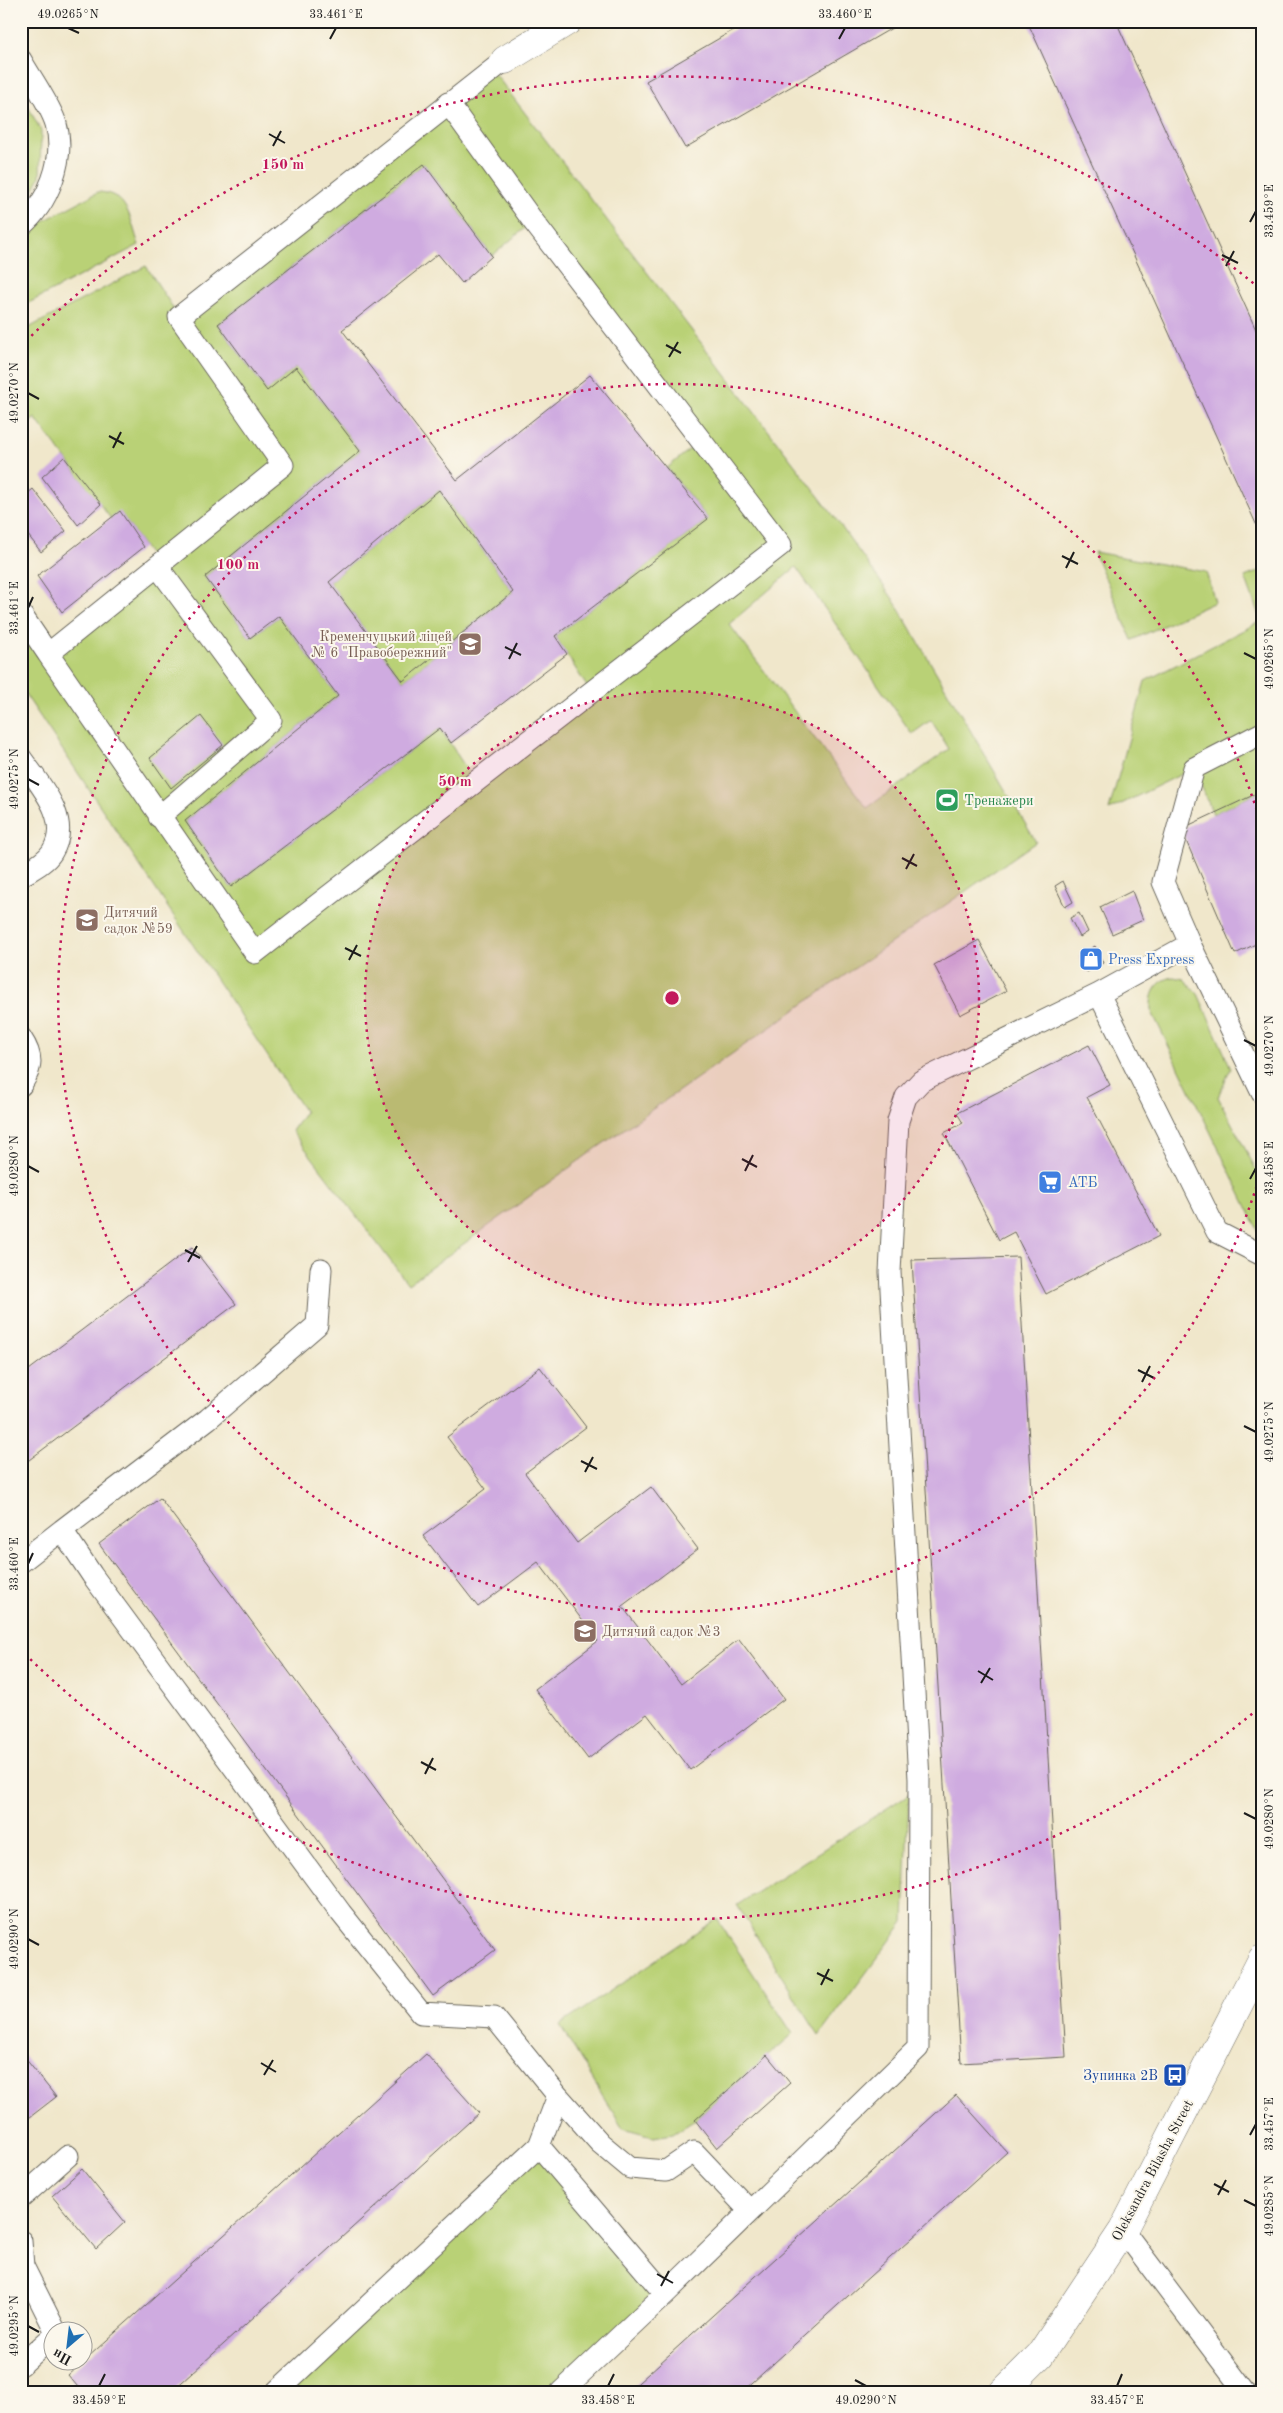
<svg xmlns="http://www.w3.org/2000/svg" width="1283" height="2413" viewBox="0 0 1283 2413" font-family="'Old Standard TT',serif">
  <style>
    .green { fill: #b9d176; stroke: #6a7649; fill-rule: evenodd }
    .building { fill: #cfabe0; fill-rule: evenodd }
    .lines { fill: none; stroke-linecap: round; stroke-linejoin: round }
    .service-casing { stroke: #666359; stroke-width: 23 }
    .minor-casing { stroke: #666359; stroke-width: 29 }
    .service { stroke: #fff; stroke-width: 21 }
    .minor { stroke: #fff; stroke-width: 28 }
    .ticks { fill: none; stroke: #1c1c1c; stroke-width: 2 }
    .ring { fill: none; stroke: #c2185b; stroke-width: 2.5; stroke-dasharray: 2.5 5 }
    .labels { text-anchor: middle; stroke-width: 4; stroke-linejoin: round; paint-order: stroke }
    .education-label { font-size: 14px; fill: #785e54; stroke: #fbf7ec; text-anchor: start }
    .leisure-label { font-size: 14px; fill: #27864d; stroke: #fbf7ec; text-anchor: start }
    .shop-label { font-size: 14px; fill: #366cbe; stroke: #fbf7ec; text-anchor: start }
    .transit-label { font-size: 14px; fill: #164399; stroke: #fbf7ec; text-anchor: end }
    .street-label { font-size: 14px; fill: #1c1c1c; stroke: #fbf7ec }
    .centre { fill: #c2185b; stroke: #fbf7ec; stroke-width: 2.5 }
    .ring-label { font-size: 15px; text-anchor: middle; font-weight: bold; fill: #c2185b; stroke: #fbf7ec; stroke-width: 4; stroke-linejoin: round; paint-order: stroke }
    .neatline { fill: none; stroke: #1c1c1c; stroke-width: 2 }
    .ticks-label { font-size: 12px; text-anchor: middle; fill: #1c1c1c }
  </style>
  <rect width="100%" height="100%" fill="#fbf7ec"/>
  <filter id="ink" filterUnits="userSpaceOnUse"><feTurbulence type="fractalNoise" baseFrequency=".02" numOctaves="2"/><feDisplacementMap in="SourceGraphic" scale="10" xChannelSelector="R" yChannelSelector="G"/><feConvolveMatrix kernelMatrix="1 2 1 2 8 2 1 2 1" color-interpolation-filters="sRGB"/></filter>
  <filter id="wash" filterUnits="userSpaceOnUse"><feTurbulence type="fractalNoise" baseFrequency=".0096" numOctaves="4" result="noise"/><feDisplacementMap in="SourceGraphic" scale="20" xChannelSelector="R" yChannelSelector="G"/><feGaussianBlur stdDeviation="1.12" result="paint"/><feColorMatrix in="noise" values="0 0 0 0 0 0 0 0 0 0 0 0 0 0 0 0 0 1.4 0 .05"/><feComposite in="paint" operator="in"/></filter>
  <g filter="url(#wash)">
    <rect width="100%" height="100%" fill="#f0e7cb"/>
    <!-- green -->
    <path class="green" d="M492,70L830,511L893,599L1036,842L594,1150L408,1284L292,1131L305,1112L21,688V614L48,654L157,566L120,512L111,519L35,418L21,430V332L146,266L179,317ZM424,164L492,256L533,221L700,441L667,468L708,519L555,636L591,693L475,782L440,728L231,887L185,821L338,696L279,616L250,638L205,577L360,451L296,367L267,391L218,324ZM796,567L912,734L931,720L949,749L867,808L729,624Z
      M21,93L41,131L40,177L21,212Z
      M98,192C129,193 130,220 139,245L21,307V233Z
      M439,490L513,592L403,681L329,582Z
      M1094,552L1206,572L1215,602L1132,640Z
      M1262,570V791L1213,814L1194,768L1109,810L1145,681L1261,621L1245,577Z
      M1173,977L1184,979L1198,994L1231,1068L1218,1097L1262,1181V1238L1151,1010C1150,993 1156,981 1173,977Z
      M909,1794L904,1922L819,2036L737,1905Z
      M717,1919L793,2034L695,2120L673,2134L653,2137L623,2129L560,2025Z
      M539,2146L665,2294L561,2392H276Z"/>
    <g id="blocks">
      <!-- building -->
      <path class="building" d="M749,21H904L685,148L646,81Z
        M1033,21H1116L1262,343V537L1028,23Z
        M424,164L492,256L462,283L438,254L342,330L457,480L590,375L708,519L555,636L567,654L451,743L440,728L231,887L185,821L338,696L279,616L250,638L205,577L360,451L296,367L267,391L218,324ZM439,490L513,592L403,681L329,582Z
        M64,457L101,504L78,525L42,477Z
        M33,489L66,531L41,552L21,526V499Z
        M120,511L144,547L62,612L37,576Z
        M201,716L223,745L171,788L150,758Z
        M1262,791V941L1235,954L1181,829Z
        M1063,881L1073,902L1065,907L1055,886Z
        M1132,891L1143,920L1112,934L1100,907Z
        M1079,913L1088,932L1080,937L1070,918Z
        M979,940L1006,991L960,1015L934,965Z
        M1095,946L1103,963L1087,972L1079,956Z
        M1089,1045L1110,1085L1087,1097L1159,1236L1046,1294L1014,1232L999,1240L944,1133L963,1123L957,1113Z
        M192,1247L236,1304L21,1466V1376Z
        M1018,1257L1066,2057L961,2063L912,1260Z
        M540,1367L586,1427L525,1473L577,1543L651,1487L698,1549L622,1606L681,1684L739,1639L784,1699L690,1770L647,1714L588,1759L535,1689L598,1641L538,1562L478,1607L423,1536L486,1489L447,1437Z
        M160,1498L495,1950L433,1996L99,1544Z
        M21,2053L56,2097L21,2124Z
        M426,2054L479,2113L171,2392H82L68,2375Z
        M767,2055L790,2083L717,2148L695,2120Z
        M956,2095L1007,2152L742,2392H628Z
        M82,2169L125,2222L96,2249L52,2196Z"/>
    </g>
  </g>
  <g filter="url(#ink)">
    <use href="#blocks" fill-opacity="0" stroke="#666359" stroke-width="1"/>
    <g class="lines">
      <!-- service casing -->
      <g class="service-casing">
        <path id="service" d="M21,60C31,78 51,106 56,124C66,159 48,204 21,226
          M448,103L533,221L781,545L255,953L48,654L283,465L179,317L505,60
          M158,567L271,720L159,817
          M21,614L48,654
          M1262,733L1194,768L1163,882L1190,944L1262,1093
          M21,758C39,784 73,819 52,852C45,863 32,869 21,876
          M1099,994L1217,1232L1262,1255
          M21,1038C33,1056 33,1067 21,1085
          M321,1269L317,1325L208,1419L62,1530L92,1575L341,1913L421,2013L494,2017L558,2096L539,2146
          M21,1562L62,1530
          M558,2096L600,2143L630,2168L666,2171L694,2152L750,2211
          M21,2198L68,2156
          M1123,2230L1245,2392
          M21,2241L23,2266L55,2330
          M21,2365L52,2337
          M276,2392L539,2146L665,2294
          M561,2392L665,2294L918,2048L919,1779L890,1272L898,1121L906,1097L921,1081L1099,994L1190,944"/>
      </g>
      <!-- minor casing -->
      <g class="minor-casing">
        <path id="minor" d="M505,60L568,21
          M1003,2392L1040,2355L1123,2230L1262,1959"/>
      </g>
      <!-- service -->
      <use href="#service" class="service"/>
      <!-- minor -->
      <use href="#minor" class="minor"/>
    </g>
  </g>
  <!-- ticks -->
  <path class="ticks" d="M68,28L79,33M330,39L336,28M839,39L845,28M269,134L285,143M273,146L281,131M1250,222L1256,211M1222,255L1238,263M1226,266L1234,251M666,345L681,353M669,357L678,342M28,393L39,399M109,436L124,444M113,448L121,432M1062,556L1078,564M1066,568L1074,552M28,608L33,597M505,647L521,655M1244,653L1256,659M509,659L517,643M28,779L39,785M902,858L917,866M906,869L914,854M345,948L361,956M349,960L357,945M1244,1040L1256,1046M742,1159L757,1167M28,1166L39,1172M745,1171L753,1155M1250,1179L1256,1168M185,1250L200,1258M188,1262L197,1246M1138,1370L1154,1378M1142,1382L1150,1366M1244,1426L1256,1432M581,1461L597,1469M585,1472L593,1457M28,1564L33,1553M978,1671L993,1680M981,1683L990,1668M421,1762L436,1770M425,1774L433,1758M1244,1813L1256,1819M28,1939L39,1945M817,1973L833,1981M821,1985L829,1969M261,2063L276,2072M264,2075L273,2060M1250,2135L1256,2124M1214,2184L1229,2192M1218,2195L1226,2180M1244,2200L1256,2206M657,2274L673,2283M661,2286L669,2271M28,2326L39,2332M855,2380L866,2386M99,2386L105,2374M608,2386L614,2374M1117,2386L1122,2374"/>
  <!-- distance rings -->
  <circle cx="672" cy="998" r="307" fill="#c2185b" fill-opacity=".12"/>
  <g class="ring">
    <circle cx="672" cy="998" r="307"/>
    <path d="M1261 1172A614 614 0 1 1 1261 824"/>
    <path d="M1258 1709A921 921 0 0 1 26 1655M26 341A921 921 0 0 1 1258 287"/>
  </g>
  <!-- icons -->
  <defs>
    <g id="school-square" transform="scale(1.25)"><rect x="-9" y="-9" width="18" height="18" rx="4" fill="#8d6e63" stroke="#fbf7ec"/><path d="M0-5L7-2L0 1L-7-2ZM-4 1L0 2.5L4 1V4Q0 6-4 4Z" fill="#fff"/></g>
    <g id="stadium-square" transform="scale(1.25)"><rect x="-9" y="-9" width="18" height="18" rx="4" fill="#2e9e5b" stroke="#fbf7ec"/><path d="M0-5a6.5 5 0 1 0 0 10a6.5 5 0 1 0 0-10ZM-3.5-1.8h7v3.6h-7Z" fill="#fff"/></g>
    <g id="shop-square" transform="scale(1.25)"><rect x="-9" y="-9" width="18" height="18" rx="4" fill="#3f7fe0" stroke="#fbf7ec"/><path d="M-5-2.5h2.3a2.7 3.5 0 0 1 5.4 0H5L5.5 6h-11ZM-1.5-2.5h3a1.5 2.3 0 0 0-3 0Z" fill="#fff"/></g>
    <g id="supermarket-square" transform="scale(1.25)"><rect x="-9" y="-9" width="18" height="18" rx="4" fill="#3f7fe0" stroke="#fbf7ec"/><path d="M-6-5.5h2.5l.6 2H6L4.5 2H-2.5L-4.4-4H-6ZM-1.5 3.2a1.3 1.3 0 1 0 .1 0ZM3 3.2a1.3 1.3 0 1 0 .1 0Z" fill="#fff"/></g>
    <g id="bus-square" transform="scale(1.25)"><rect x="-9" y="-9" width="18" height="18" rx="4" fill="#1a4fb4" stroke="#fbf7ec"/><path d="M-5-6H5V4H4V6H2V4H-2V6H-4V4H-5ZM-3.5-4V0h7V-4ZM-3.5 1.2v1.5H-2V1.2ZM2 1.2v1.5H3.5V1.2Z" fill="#fff"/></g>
  </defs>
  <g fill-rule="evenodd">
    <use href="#school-square" x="470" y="644"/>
    <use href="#stadium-square" x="947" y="800"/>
    <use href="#school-square" x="87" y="920"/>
    <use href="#shop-square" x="1091" y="959"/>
    <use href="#supermarket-square" x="1050" y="1182"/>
    <use href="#school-square" x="585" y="1631"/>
    <use href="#bus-square" x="1175" y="2075"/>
  </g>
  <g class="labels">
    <!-- education labels -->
    <g class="education-label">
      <text x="452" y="641" text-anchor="end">Кременчуцький ліцей<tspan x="452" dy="16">№ 6 "Правобережний"</tspan></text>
      <text x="104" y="917">Дитячий<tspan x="104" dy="16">садок №59</tspan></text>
      <text x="602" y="1636">Дитячий садок №3</text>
    </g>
    <!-- leisure labels -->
    <g class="leisure-label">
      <text x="964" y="805">Тренажери</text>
    </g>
    <!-- shop labels -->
    <g class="shop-label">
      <text x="1108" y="964">Press Express</text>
      <text x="1068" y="1187">АТБ</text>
    </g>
    <!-- transit labels -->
    <g class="transit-label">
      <text x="1158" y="2080">Зупинка 2В</text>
    </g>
    <!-- street labels -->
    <g class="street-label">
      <text transform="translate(1152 2170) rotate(-62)" y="5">Oleksandra Bilasha Street</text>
    </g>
  </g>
  <circle cx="672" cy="998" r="8" class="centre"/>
  <g class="ring-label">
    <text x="283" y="169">150 m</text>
    <text x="238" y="569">100 m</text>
    <text x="455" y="786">50 m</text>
  </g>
  <!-- margin -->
  <rect width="1283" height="2413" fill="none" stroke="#fbf7ec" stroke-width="55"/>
  <!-- north arrow -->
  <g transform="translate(68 2346) rotate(208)"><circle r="24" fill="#fbf7ec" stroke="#a29f99"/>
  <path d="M0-4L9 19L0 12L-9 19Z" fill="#1f6fb2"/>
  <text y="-8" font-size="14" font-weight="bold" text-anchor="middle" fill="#1c1c1c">Пн</text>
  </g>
  <rect x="28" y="28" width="1228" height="2358" class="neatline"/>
  <g class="ticks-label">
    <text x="68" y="18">49.0265°N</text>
    <text x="336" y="18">33.461°E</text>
    <text x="845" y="18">33.460°E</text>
    <text transform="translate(1269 211) rotate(-90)" y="4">33.459°E</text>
    <text transform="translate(14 393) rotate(-90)" y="4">49.0270°N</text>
    <text transform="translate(14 608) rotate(-90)" y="4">33.461°E</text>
    <text transform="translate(1269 659) rotate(-90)" y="4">49.0265°N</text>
    <text transform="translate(14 779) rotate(-90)" y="4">49.0275°N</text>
    <text transform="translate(1269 1046) rotate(-90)" y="4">49.0270°N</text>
    <text transform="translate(14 1166) rotate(-90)" y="4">49.0280°N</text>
    <text transform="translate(1269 1168) rotate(-90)" y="4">33.458°E</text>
    <text transform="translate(1269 1432) rotate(-90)" y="4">49.0275°N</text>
    <text transform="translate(14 1564) rotate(-90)" y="4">33.460°E</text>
    <text transform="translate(1269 1819) rotate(-90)" y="4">49.0280°N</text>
    <text transform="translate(14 1939) rotate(-90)" y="4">49.0290°N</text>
    <text transform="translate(1269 2124) rotate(-90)" y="4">33.457°E</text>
    <text transform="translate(1269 2206) rotate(-90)" y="4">49.0285°N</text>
    <text transform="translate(14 2326) rotate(-90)" y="4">49.0295°N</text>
    <text x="99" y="2404">33.459°E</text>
    <text x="608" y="2404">33.458°E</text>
    <text x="866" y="2404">49.0290°N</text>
    <text x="1117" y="2404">33.457°E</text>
  </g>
</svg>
